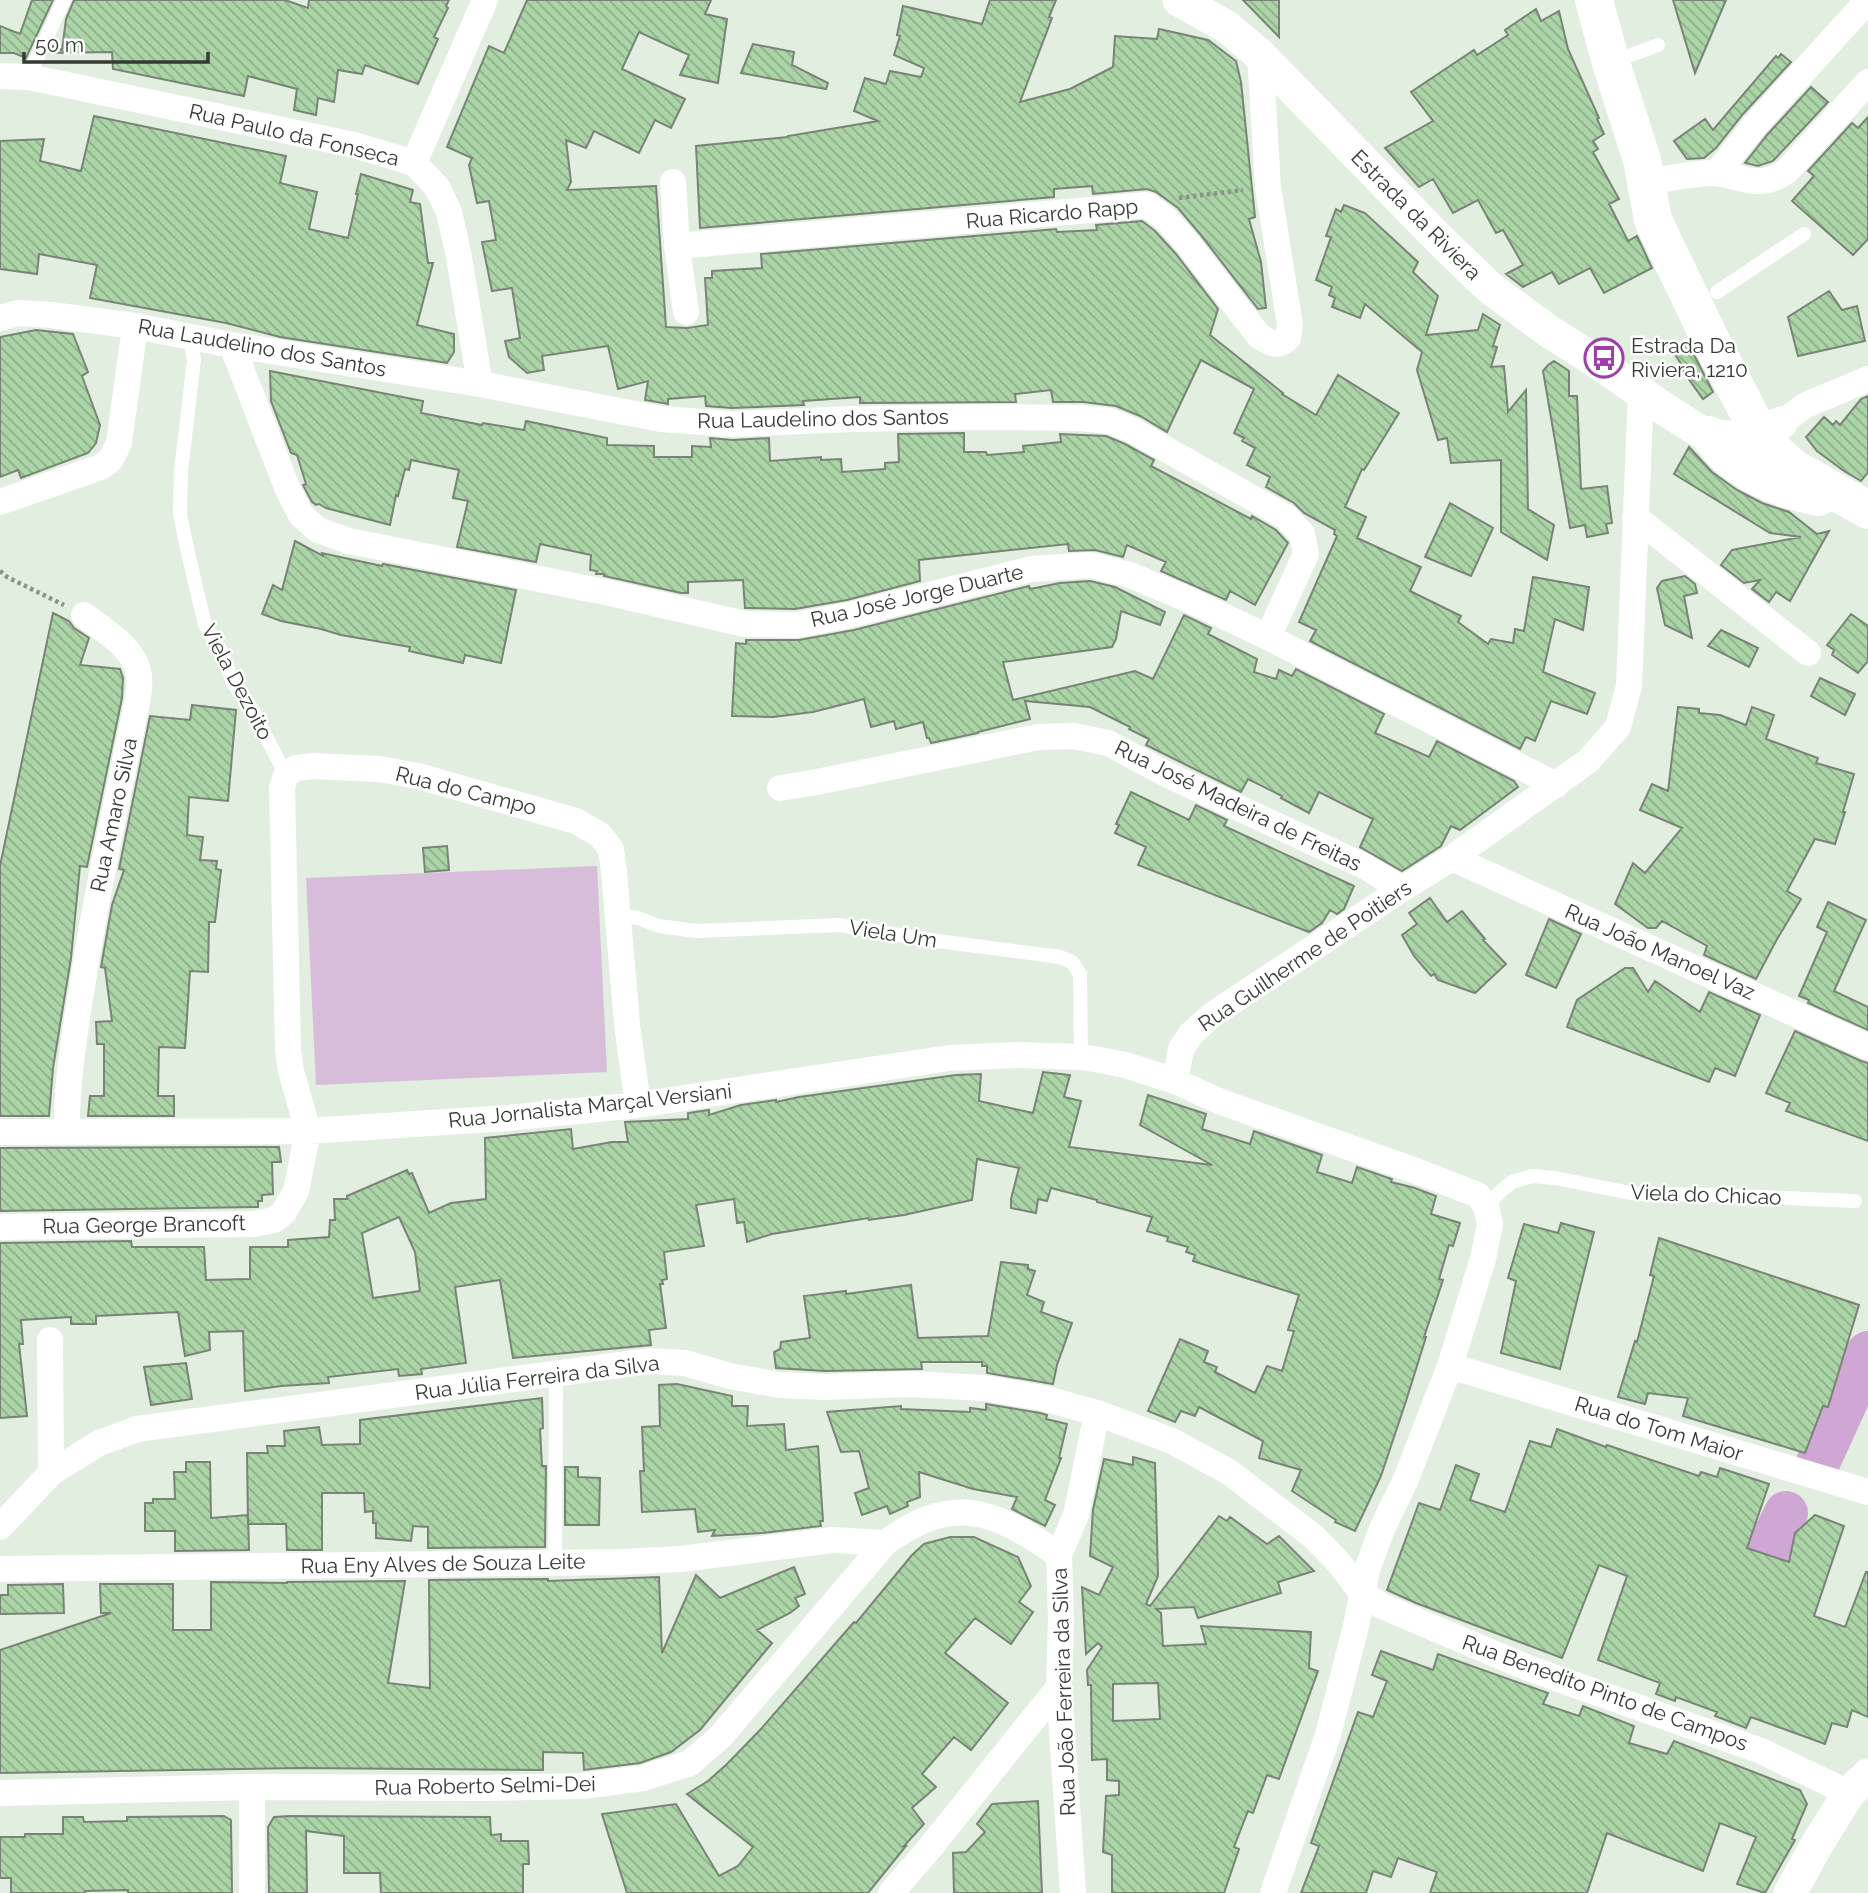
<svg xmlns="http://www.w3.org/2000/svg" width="1868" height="1893" viewBox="0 0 1868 1893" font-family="Raleway,sans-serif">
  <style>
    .grass { fill: #d7bdda }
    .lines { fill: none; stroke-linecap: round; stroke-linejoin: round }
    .river { stroke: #d0a7d4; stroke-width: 44 }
    .building { fill: url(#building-back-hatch); stroke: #798477; stroke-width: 2; fill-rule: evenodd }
    .path { stroke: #8a9389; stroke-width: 4.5; stroke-dasharray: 3.5 3.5; stroke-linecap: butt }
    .service { stroke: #fff; stroke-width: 14 }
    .minor { stroke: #fff; stroke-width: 26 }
    .tertiary { stroke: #fff; stroke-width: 33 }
    .secondary { stroke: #fff; stroke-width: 38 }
    .labels { text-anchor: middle; stroke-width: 5; stroke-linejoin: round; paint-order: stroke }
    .street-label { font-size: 21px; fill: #353a34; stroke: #fff }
    .poi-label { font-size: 21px; fill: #353a34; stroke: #fff; text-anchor: start }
  </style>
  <defs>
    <pattern id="building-back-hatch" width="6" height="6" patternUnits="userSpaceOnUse" patternTransform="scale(1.75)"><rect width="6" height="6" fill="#abd5a7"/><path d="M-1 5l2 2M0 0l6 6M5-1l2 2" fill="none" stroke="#8cae89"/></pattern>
  </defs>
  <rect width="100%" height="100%" fill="#e1eee0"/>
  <!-- grass -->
  <path class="grass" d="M597,866L607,1072L316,1085L306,878Z"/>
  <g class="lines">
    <!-- river -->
    <path class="river" d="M1817,1465L1868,1353
      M1740,1608L1786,1513"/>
  </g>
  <!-- building -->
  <path class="building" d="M32,0H53L26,58L14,53H0V26L20,34Z
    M74,0H285L308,8L309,0H449L446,6L448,8L434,37L438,39L418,84L365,65L362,74L338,70L334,102L318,98L316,115L294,110L297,89L248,76L244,96L113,69L112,52L50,53L53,46L62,50L66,19Z
    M527,0H711L705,14L727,19L718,83L680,75L689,55L639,32L622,69L685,99L671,128L655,120L639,153L594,131L586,148L566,140L571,182L567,190L656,186L666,327L687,328L708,325L705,278H712V271L762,268L761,254L1056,229L1057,232L1097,230L1096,225L1142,221L1155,231L1176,254L1218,309L1210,335L1283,393L1282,394L1316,415L1338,375L1399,413L1364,470L1362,469L1345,507L1366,517L1357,538L1421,567L1410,591L1461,616L1458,622L1488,644L1491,639L1513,643L1515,629L1524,631L1533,577L1589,587L1583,630L1555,619L1543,672L1595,693L1587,714L1551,701L1535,741L1526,737L1520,749L1310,641L1316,630L1299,622L1337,536L1334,534L1335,530L1304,513L1294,503L1266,487L1270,477L1247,465L1255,448L1242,441L1244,438L1234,433L1254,389L1201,360L1167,432L1140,416L1116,406L1083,402H1053L1051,390L1015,394L1016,402L860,403V397L803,401L804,405L732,408L706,406L705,396L668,399V404L663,403L645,400L648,381L618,389L608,346L542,356L544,370L527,373L509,357L505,341L520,338L512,288L492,291L482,242L496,240L489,201L477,203L469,165L472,158L447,147L489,46L504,53Z
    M990,0H1056L1049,17L1052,18L1020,102L1070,89L1113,67L1115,36L1157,39L1159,29L1208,40L1236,61L1241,82L1255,217L1249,219L1261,262L1266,308L1258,309L1200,234L1178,208L1156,192L1147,189L1093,194L1092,186L1054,189V197L700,228L696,146L788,137V136L878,121L854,111L865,78L886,84L890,71L921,77L924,68L894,55L900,36L897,35L903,6L982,24Z
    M1243,0H1279V37Z
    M1673,0H1726L1695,73Z
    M1536,9L1541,21L1559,11L1568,49L1599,118L1597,119L1604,134L1593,141L1598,149L1593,152L1619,199L1609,204L1628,241L1637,236L1652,268L1604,293L1590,268L1559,284L1552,272L1523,287L1506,274L1523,265L1503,230L1496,233L1478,200L1453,213L1433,179L1419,187L1385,148L1433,121L1411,92L1474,50L1477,55L1508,35L1505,30Z
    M753,44L794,52L792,65L828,83L826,89L741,73Z
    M1781,54L1791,62L1743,114L1716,148L1704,158L1687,159L1674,141L1705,119L1713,130L1776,56L1778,58Z
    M1811,87L1828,102L1773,161L1758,166L1745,163L1767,135Z
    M94,116L286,156L280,183L317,192L309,229L348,238L358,194H356L361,174L413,190L410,202L420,204L428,263H433L417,325L454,334V352L447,363L280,337L226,323L90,298L97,265L39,254L37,274L0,269V141L44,139L40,161L81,171Z
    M1868,117V239L1853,255L1792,201L1814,176L1808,171L1852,123L1858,128Z
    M1344,205L1365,213L1418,262L1413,272L1438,296L1426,335L1478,330L1483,314L1500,325L1493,346L1497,347L1491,367L1504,366L1508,412L1526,390L1528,509L1554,525L1547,560L1501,532V460L1451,463L1447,438L1438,440L1417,370L1422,352L1365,304L1360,318L1332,307L1335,298L1329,295L1332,287L1316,280L1331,237L1326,236L1336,209L1341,212Z
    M1829,291L1842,310L1857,306L1865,341L1798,356L1788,317Z
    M36,330L73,334L88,372L82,376L100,425L96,443L88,453L21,478L18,470L0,477V337Z
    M1688,343L1713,392L1703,399L1683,371L1685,370L1674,353Z
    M1554,361L1569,371V396H1577L1581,489L1607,486L1612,523L1606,524L1608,533L1587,537L1585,525L1570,528L1543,371L1548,365Z
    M270,371L423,401L421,413L482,425L483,423L524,430L526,421L607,438V445L654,446V457H692V446L711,447L710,438L733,440L769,438L770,461L821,457V460L841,459L842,472L885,469V463L899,462L898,434L964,433V452H986L987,455L1024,452L1023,446L1061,442L1060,434L1106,436L1125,444L1154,460L1151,466L1251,519L1252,516L1276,530L1288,543L1255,605L1230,591L1226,600L1161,571L1166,562L1127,545L1123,557L1095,550L1069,551L1068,544L919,560L920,581L847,600L795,609L747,608H745L743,580L688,582V593H681L604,576V574H596L597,571L590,570L591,555L540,544L536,562L457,547L468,501L453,498L459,470L411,460L409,470L405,469L398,496L396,495L390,525L326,508L319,504L316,505L312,502L303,485L306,484L297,455L291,453L271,401Z
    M1868,396V472L1861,481L1844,471L1817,451L1806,437L1824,417L1833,425L1836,421L1840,425L1861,399Z
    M1689,447L1712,472L1737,490L1762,503L1789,512L1817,534L1829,531L1790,601L1776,592L1769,602L1752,589L1760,580L1744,583L1721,565L1732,550L1801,537L1770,533L1674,474Z
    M1450,503L1493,528L1471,576L1425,557Z
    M295,541L323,556L322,553L382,566L383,564L516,590L501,663L465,655L463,663L409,651L410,647L341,635L321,629L281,621L262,614L273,585L282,590Z
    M1685,576L1695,584L1697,593L1684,596L1692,638L1665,625L1657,588L1662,581Z
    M1090,581L1115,587L1165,612L1160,625L1121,611L1116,639L1112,647L1003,662L1013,700L1135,671L1153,679L1184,615L1211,628L1208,634L1257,659L1254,672L1276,679L1279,670L1292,676L1296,669L1384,714L1375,733L1429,757L1437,741L1514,781L1518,787L1460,830L1451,826L1441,846L1402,871L1360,847L1373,819L1319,792L1309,813L1281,798L1282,796L1248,779L1241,792L1146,745L1149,739L1129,729L1130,727L1090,707L1025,701L1030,719L978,732V733L931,743L929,738H927L923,722L896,729L894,721L871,727L864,699L813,712L773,717L732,716L736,643L746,644V640H799L854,630L1029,586L1030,589L1060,583Z
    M53,613L69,621L74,628L89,638L80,665L120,669L123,678L122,698L87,867L80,866L71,958L53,1068L49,1116H0V866Z
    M1851,614L1868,626V661L1858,673L1832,655L1834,650L1827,645Z
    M1721,630L1758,648L1749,667L1708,646Z
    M1820,678L1855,694L1845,715L1811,696Z
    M192,705L236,710L228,801L189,797L187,835L203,837L200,860L217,861L216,869L221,870L215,922H209L208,972L190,971L185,1048L159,1047L158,1096H174V1116H88L90,1096H104V1044H97L96,1022L112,1021L105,968L101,967L112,905L124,870L119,869L150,716L190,720Z
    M1678,707L1699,709V713L1720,715L1746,725L1752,707L1774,715L1766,739L1818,758L1816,763L1854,774L1843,812H1845L1835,844L1815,839L1787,891L1801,899L1776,941L1756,979L1704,955L1707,946L1662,921L1656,928H1648L1615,904L1633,863L1645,873L1682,828L1640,810L1652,784L1668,791Z
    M1131,792L1189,820L1196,805L1227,820L1224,826L1354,886L1344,909L1337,914L1330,910L1322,923L1309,932L1138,865L1146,847L1115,833L1119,825L1116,824Z
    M447,846L449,870L425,872L423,848Z
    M1430,898L1447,922L1462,911L1485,939L1483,940L1506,964L1475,993L1438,980L1434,974L1431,976L1414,956L1402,935L1417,924L1409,913Z
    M1828,902L1866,920L1834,991L1868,1007V1030L1808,1003L1809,1000L1799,996L1827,932L1817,927Z
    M1549,919L1581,934L1556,988L1526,975Z
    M1625,968H1633L1648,992L1655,981L1700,1012L1709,992L1760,1015L1735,1076L1715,1068L1709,1082L1567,1027L1577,1000Z
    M1795,1031L1861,1061L1868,1063V1141L1786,1111L1790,1103L1766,1093Z
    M1043,1072L1070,1075L1064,1097L1081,1101L1069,1147L1212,1165L1140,1125L1148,1095L1206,1114L1202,1129L1250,1144L1254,1131L1322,1155L1317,1172L1352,1183L1357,1167L1392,1179L1391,1182L1415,1188L1436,1196L1431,1214L1460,1223L1453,1246L1449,1245L1439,1279L1443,1280L1424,1337H1426L1406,1401L1381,1476L1355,1531L1335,1522L1336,1520L1292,1491L1301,1470L1259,1458L1263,1441L1199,1407L1195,1416L1181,1411L1175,1422L1148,1411L1180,1339L1208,1351L1204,1362L1217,1367L1215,1372L1255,1393L1267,1366L1282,1371L1294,1331L1288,1330L1299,1295L1193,1261L1195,1255L1186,1252L1188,1247L1167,1241L1168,1237L1147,1231L1152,1217L1097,1202V1200L1051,1188L1047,1201L1038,1199L1036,1213L1011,1208V1199L1019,1168L977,1159L972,1200L904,1215L869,1220L868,1218L772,1234L747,1242L744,1222L737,1223L734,1199L696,1205L704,1246L664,1252L667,1279L662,1280L663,1284H660L666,1328L649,1330L651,1345L513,1358L500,1280L455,1287L466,1363L421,1369L422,1374L399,1376L398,1369L328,1377L329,1383L281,1386L245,1391L243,1331L209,1332L210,1350L185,1356L178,1312L96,1316V1324H71V1317L21,1320L23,1344H19L27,1416L0,1418V1243L131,1241L132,1247H204L206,1280L250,1279V1247H288V1240L329,1237L330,1220H335L334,1199H347V1196L407,1170L409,1174L412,1173L429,1213L451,1203L486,1199L485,1138L571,1129L573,1149L612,1142H628L625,1122L688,1119V1113L709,1110V1115L741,1105L776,1100V1102L799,1097L956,1075L981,1074L979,1101L1033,1113ZM399,1217L415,1252L420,1291L373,1298L362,1233Z
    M279,1147L281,1162H272L273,1194L262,1195V1201H258V1207L0,1211V1148Z
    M1561,1223L1594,1232L1560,1369L1501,1353L1516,1281L1508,1278L1524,1224L1558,1233Z
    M1659,1238L1859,1305L1828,1407L1823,1406L1805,1453L1683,1416L1688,1398L1648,1393L1645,1404L1618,1397L1635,1341L1637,1342L1654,1276L1650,1275Z
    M1001,1262L1028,1265V1269L1035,1271L1027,1295L1044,1302L1041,1312L1072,1323L1057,1365L1053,1384L987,1373V1366H982V1362H921L922,1369L825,1371L776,1368L774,1352L780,1349L781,1342L810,1338L804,1296L846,1291V1294L911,1285L918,1338L988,1336Z
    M186,1363L192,1399L151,1405L144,1367Z
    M677,1384L732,1396V1406H748L747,1426L784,1424L786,1450L818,1446L823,1521H820L821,1526L763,1533L712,1536L715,1530L698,1532L695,1509L642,1512L640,1471H644L642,1427L660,1426L659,1385Z
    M542,1398L543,1428L540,1429L542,1466H546L545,1547L428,1548V1527L413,1526L411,1541L376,1538V1523H373V1511L365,1512L364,1493H322V1550H287L286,1524H248L247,1453H268L267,1446H285L284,1431L319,1427L322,1445L360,1444V1420Z
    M986,1404L1040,1413L1047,1415L1046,1419L1067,1424L1059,1458H1061L1045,1500L1055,1505L1045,1526L1012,1509L1017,1497L973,1489L919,1472L920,1497L907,1502L908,1506L890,1514L887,1506L862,1515L855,1493L869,1488L859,1451L841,1452L827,1412L901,1406V1409L970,1412V1408L986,1410Z
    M1557,1429L1606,1447L1607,1445L1699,1476L1701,1472L1717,1477L1720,1468L1769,1484L1747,1548L1789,1562L1795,1533L1815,1515L1844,1526L1814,1616L1845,1627L1866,1572H1868V1717L1852,1710L1847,1727L1832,1723L1825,1744L1751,1717L1746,1728L1715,1716L1717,1712L1676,1697L1675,1701L1656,1694L1660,1683L1598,1660L1627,1576L1599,1565L1562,1658L1416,1603L1387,1590L1419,1503L1440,1510L1456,1465L1479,1474L1470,1500L1505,1512L1530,1441L1551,1447Z
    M1133,1457L1155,1463L1158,1576L1146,1604L1150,1606L1219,1516L1227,1521L1230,1517L1267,1544L1279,1536L1314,1571L1278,1582L1281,1593L1198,1618L1194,1607L1156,1609L1161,1613L1163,1646L1206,1644L1201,1626L1311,1632L1309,1668L1318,1671L1279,1779L1267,1775L1253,1813L1248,1811L1234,1847L1239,1849L1224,1893H1112V1855L1103,1852L1106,1796L1119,1795V1781L1107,1780V1759L1092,1760L1091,1685H1088L1087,1670L1102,1647L1098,1643L1086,1654L1082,1587L1099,1595L1113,1567L1090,1556L1093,1510L1104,1459L1133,1465ZM1158,1683L1160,1719L1113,1721V1684Z
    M186,1462H210L211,1518L248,1515L249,1550L175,1551V1531H145V1503H153V1499H175L174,1472H186Z
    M565,1467H578V1477L600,1478L599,1525H565Z
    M950,1537H974L1018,1557L1031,1586L1019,1602L1033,1612L1011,1644L975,1618L945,1653L1008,1703L971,1750L954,1737L922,1774L936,1787L912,1808L924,1824L904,1846H906L868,1893H627L602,1814L676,1804L719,1876L738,1866L753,1847L687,1794L708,1781L727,1764L761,1729L854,1622L856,1623L912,1555L924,1544Z
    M794,1567L805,1594L795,1598L799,1606L790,1613L757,1630L772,1643L700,1730L671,1752L640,1763L584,1770L583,1753L543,1752V1770L299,1768L0,1773V1650L111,1613H101L100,1584H173V1630H211V1582L287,1583V1582L405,1581L388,1683L430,1688L429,1580L548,1579V1581L659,1577L662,1653L696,1575L720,1598Z
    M63,1584L64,1613L0,1614V1595H8V1585Z
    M1381,1651L1433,1670L1438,1654L1548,1693L1543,1704L1579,1716L1583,1706L1634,1726L1629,1743L1667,1754L1674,1741L1800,1790L1807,1804L1792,1839L1795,1840L1765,1893L1737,1884L1756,1837L1720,1823L1703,1871L1607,1833L1587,1893H1430L1437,1872L1398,1858L1391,1877L1373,1871L1366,1893H1301L1319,1846L1311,1843L1358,1712L1373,1717L1387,1681L1372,1675Z
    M1038,1801L1042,1893H954L953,1853L966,1852L985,1832L977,1824L992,1804Z
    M224,1816L231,1820L232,1893H128V1890L85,1891V1893H11V1878H0V1837H25V1834H63V1817H83L84,1822L127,1821V1817Z
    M290,1816L490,1817L491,1835L501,1834V1841H528L529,1864H523V1893H381L380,1873H344V1836L306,1831L307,1893H269L268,1827L274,1817Z"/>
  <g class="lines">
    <!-- path -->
    <path class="path" d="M1179,198L1243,190
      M0,571L7,577L64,605"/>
    <!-- service -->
    <path class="service" d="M1612,62L1658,45
      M28,77L64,0
      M1717,292L1804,234
      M190,337L194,360L181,471L180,514L188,553L205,625L222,652L233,683L250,706L286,775
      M617,915L638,918L659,926L696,931L839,925L923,939L1060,957L1072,962L1080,974L1081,1057
      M1486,1206L1502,1190L1512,1182L1532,1176L1555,1178L1636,1194L1715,1195L1855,1201
      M555,1563L556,1374"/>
    <!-- minor -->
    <path class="minor" d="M0,76L28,77L48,81L354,145L414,163L485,0
      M414,163L437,187L449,212L459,257L480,384
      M1717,173L1755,125L1868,0
      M1659,180C1677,177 1695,173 1713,173C1744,175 1757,192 1787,171L1868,82
      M673,182L677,246L686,312
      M677,246L1147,205L1166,219L1188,244L1259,336C1272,344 1276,348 1288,338L1290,325L1268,187L1260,55
      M0,318L18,313L52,315L135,326L232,345L480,384L661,419L732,424L852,419L984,417L1081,418L1110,421L1132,430L1286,517L1302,534L1306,554L1268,637
      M232,345L288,490L301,515L318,530L349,541L610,593L745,624L796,625L850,615L1031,569L1091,565L1130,575L1187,599L1268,637L1556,785
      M1781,423L1806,405L1868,379
      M0,502L101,467L111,459L119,443L135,326
      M1635,517L1808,653
      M780,788L817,782L1038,737L1074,736L1108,743L1170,776L1366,867L1402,889
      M1452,858L1868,1047
      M0,1132L308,1131L507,1118L638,1105L949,1058L1018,1055L1081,1057L1100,1060L1125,1065L1175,1081
      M67,1132C66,1088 74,1037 81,993C96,894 118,796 138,698C139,691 140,682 139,675C135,647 104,631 84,615
      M0,1227L254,1224L274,1220L284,1212L296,1191L308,1131L291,1071L288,1050L282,788L286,775L296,768L313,766L379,769L418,776L576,821L600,835L611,849L614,872L627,1024L638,1105
      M50,1340L51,1473
      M1450,1366L1868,1492
      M0,1527L51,1473L99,1443L137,1429L650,1361L685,1363L730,1376L779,1385L825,1387L911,1384L984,1388L1043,1398L1097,1413L1172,1441L1229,1472L1314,1537L1339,1563L1362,1593L1382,1606L1528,1668L1761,1751L1849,1793
      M0,1569L622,1562L681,1559L833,1540L885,1543
      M0,1793L252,1787L482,1788L583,1786L643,1778L690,1763L721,1736L885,1543C954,1493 994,1510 1059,1555
      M252,1893V1787
      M891,1893L929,1849L1059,1687
      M1073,1893L1059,1687L1061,1618L1059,1555L1076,1515L1097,1413
      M1273,1893L1328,1735L1356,1626L1367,1570L1382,1529L1406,1479L1450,1366L1483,1259L1490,1224L1486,1206L1478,1195L1419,1172L1221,1102L1175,1081L1181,1049L1191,1034L1212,1015L1402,889L1452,858L1588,761L1618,727L1629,686L1641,391"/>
    <!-- tertiary -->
    <path class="tertiary" d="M1179,0L1227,27L1260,55L1440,240L1490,288L1550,332L1594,360L1669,412L1696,429L1709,435L1736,438L1759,432L1781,423
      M1790,1893L1819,1841L1849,1793L1868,1775"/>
    <!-- secondary -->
    <path class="secondary" d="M1594,0L1611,63L1642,160L1653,220L1713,345L1759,432L1774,451L1793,468L1868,510
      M1709,435C1715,442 1720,450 1727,456C1753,478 1786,491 1819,497"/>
  </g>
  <!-- icons -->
  <defs>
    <g id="bus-ring" transform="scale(2.0125)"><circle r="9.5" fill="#fff" stroke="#9d3fa8" stroke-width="1.5"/><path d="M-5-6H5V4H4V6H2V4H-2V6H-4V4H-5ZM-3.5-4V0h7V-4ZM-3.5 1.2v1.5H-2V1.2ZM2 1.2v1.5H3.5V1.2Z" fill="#9d3fa8"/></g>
  </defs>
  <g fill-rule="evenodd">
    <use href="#bus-ring" x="1604" y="358"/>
  </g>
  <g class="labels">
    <!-- street labels -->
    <g class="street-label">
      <text transform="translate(294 135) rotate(13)" y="7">Rua Paulo da Fonseca</text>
      <text transform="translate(1052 214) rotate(-5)" y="7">Rua Ricardo Rapp</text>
      <text transform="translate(1416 215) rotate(45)" y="7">Estrada da Riviera</text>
      <text transform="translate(262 348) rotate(10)" y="7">Rua Laudelino dos Santos</text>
      <text transform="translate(823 419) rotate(-1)" y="7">Rua Laudelino dos Santos</text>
      <text transform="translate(917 596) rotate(-13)" y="7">Rua José Jorge Duarte</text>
      <text transform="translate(237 682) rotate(62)" y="7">Viela Dezoito</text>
      <text transform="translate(466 791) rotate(14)" y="7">Rua do Campo</text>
      <text transform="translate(1238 806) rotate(26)" y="7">Rua José Madeira de Freitas</text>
      <text transform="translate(114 815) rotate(-78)" y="7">Rua Amaro Silva</text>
      <text transform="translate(893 934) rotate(9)" y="7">Viela Um</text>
      <text transform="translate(1660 952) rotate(24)" y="7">Rua João Manoel Vaz</text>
      <text transform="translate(1305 956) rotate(-34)" y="7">Rua Guilherme de Poitiers</text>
      <text transform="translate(590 1106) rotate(-6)" y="7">Rua Jornalista Marçal Versiani</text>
      <text transform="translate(1706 1195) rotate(2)" y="7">Viela do Chicao</text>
      <text transform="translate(144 1225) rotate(-1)" y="7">Rua George Brancoft</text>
      <text transform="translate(537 1378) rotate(-7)" y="7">Rua Júlia Ferreira da Silva</text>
      <text transform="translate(1659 1429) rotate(17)" y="7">Rua do Tom Maior</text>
      <text transform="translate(443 1564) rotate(-1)" y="7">Rua Eny Alves de Souza Leite</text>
      <text transform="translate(1064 1692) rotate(-92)" y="7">Rua João Ferreira da Silva</text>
      <text transform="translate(1605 1693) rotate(20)" y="7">Rua Benedito Pinto de Campos</text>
      <text transform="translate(485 1786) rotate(-1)" y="7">Rua Roberto Selmi-Dei</text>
    </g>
    <!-- poi labels -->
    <g class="poi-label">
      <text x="1631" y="353">Estrada Da<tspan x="1631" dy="24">Riviera, 1210</tspan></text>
    </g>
  </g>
  <!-- scale -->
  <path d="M24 52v10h184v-10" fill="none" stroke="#353a34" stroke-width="3.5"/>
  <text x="35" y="52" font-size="21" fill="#353a34" stroke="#ffffff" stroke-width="5" paint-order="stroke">50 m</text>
</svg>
